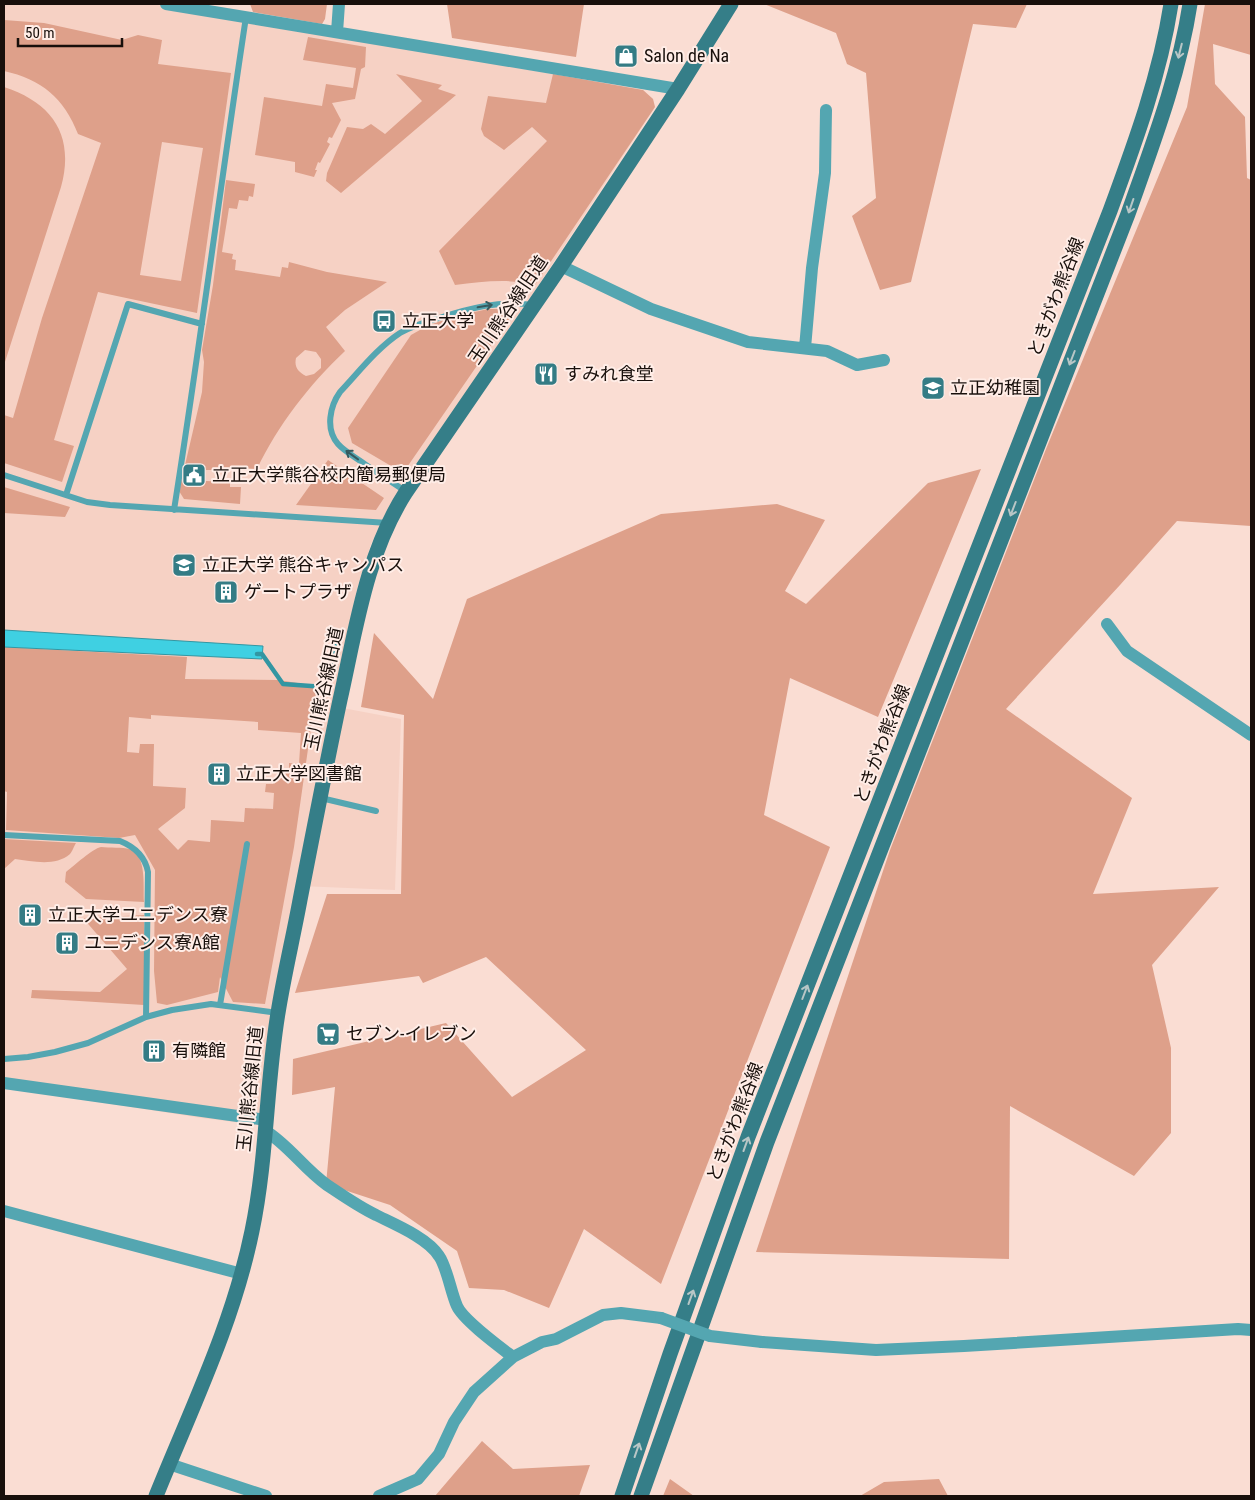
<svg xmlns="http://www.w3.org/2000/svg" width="1255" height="1500" viewBox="0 0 1255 1500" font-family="'Roboto Condensed','Noto Sans JP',sans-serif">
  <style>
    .built { fill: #f6d1c4 }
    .green { fill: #dea08a; fill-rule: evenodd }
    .water { fill: #3fd0e2; stroke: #3396a2 }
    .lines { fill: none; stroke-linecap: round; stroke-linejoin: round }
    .stream { stroke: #3396a2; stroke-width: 4.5 }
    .lane { stroke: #54a6b1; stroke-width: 6 }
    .street { stroke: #54a6b1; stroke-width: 12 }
    .secondary { stroke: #357e88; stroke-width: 15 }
    .street-bridge { stroke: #54a6b1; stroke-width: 12 }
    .oneway { stroke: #b8c6c6 }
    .oneway2 { stroke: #365a5e }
    .labels { text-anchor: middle; stroke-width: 4; stroke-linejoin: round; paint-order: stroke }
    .poi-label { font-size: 18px; fill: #180f0b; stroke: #ffede7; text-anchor: start }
    .street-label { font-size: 18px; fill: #180f0b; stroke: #ffede7 }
  </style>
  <rect width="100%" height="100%" fill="#faddd3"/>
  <!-- built -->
  <path class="built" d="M4,4H152L643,90L653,99L655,107L521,312L409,474L383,518L371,544L358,585L332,706L401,719L395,890L301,886L269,1126L201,1118L4,1087Z"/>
  <!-- green -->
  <path class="green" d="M250,4H327L325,19L322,24L253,12Z
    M447,4H584L576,57L452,38Z
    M764,4H1027L1016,28L973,24L911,282L880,290L852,216L876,198L866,73L847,64L836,33Z
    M1205,4H1251V55L1213,44L1215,84L1245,117L1247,178L1251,180V526L1177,521L1120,585L1006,709L1132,798L1093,894L1219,887L1152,965L1171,1048V1133L1134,1176L1010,1106L1009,1259L756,1252L890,850L1046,449L1187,107Z
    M4,20L44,23L122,40L138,35L162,40L158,64L231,73L197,313L98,292L54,440L74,446L62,482L4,463V415L13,418L42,318L101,143L78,134C64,98 41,79 4,71ZM162,142L203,148L181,281L140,275Z
    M308,37L366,47L365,67L361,69L355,99L332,103L341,120L332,138L329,137L327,142L330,144L320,163L318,162L315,170H317L314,177L295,172V162L255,155L264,97L322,106L326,84L353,88L356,68L303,60Z
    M396,74L442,85L438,89L456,95L341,193L326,181L327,173L347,127L363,129L371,124L385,134L422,101Z
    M553,74L643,90L653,99L655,107L535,285C508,278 482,282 455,285L439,251L547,141L532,127L504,150L484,136L481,129L488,96L546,103Z
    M4,87C53,103 75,136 61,187L4,365Z
    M226,180L255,184L253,197L249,196L248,201L239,200L237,209L229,208L222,252L233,254L232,259L236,260L235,270L280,277L282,267L288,268L289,262L327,272L387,282L345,310L326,327L345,351C309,385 278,425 257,469L242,468L241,475H232V470H206V481L230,482V487H241L240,504L184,499L179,491L202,392L204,362L202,350L213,285ZM305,350L316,352L321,359V368L314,374L306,376C298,372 294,367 296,358Z
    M488,309H516L403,473L352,443L348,428L411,335L427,326L452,317Z
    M328,460L384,498L376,510L296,505Z
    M981,469L878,717L790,678L764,815L830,847L661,1284L584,1229L549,1308L504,1290L469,1288L457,1251L390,1205L326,1184L335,1087L292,1095L293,1059L446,1023L512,1097L586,1050L486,957L423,983L419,976L295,993L327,894H401L404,715L361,707L374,633L433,699L467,599L661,514L777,504L825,520L785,591L806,604L928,483Z
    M4,487L70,507L65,517L4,513Z
    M4,647L187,657L185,679L278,680L317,686L294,847L265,1004L233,1002L220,977L218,992L167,1005L157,1003L154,971L155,870L135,835L119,838L6,830L7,792L4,791ZM151,715L258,722V730L301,733L299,764L289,763V771H285L284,778H273V784H266L265,792L274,793L273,809L245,808L244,822L211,820L210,842L188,840L178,850L158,829L185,808L186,788L153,786L154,744H140L139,753L127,752L129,717L151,719Z
    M4,839L76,843C74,846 72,852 70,854C55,867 32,861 15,859L4,869Z
    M101,847C110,848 122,847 130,849C147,855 143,887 144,902L86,899L65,882L66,872C75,865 92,849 101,847Z
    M144,915V1005L31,998L32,990L100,992L127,969L83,918Z
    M482,1441L513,1469L590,1465L579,1496H435Z
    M670,1479L694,1496H663Z
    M939,1479L948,1496H860L884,1482Z"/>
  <!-- water -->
  <path class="water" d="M4,630L263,646L262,659L4,647Z"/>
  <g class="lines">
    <!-- stream -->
    <path class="stream" d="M257,654H262L283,684L325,687L337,635"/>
    <!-- lane -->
    <path class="lane" d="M4,475L87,502L110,505L388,523
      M405,491C392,482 379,474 366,465C357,458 345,452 338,444C325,429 330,406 340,392C358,373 377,348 400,333C412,326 426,322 439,318C470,308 500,300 533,305
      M66,495L128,304L202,324
      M174,510C200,346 221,181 246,17
      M321,798L376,811
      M4,835L120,841C135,847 145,856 148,872L146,1017
      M220,1005L247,844
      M4,1059L28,1057L55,1052L88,1043L146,1017L172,1010L211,1004L278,1013"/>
    <!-- street -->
    <path class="street" d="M166,4L678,89
      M337,32L339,4
      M561,266L651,309L748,342L827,351L857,365L884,360
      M805,348L812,268L825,173L826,110
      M1107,624L1127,651L1251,735
      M4,1083L266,1120
      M264,1130C288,1144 304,1169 327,1185C342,1195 359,1207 376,1215C394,1224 428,1238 439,1256C447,1267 451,1293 457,1306C463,1320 500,1347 513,1357
      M4,1211L242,1274
      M762,1342L876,1350L964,1346L1238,1329L1251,1330
      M169,1464L266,1496
      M379,1496L418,1479L439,1454L454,1422L474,1392L513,1357L542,1342L556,1339L603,1315L621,1313L661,1318"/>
    <!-- secondary -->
    <path class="secondary" d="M156,1496C191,1409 233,1324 252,1231C267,1159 266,1085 278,1013C284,975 293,938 300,900C313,833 326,766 340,700C356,629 366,554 406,492L561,266L678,89L731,4
      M622,1496L670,1354L748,1137L1110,211C1135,143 1160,75 1171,4
      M641,1496L767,1142L1128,214C1152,146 1179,76 1190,4"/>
    <!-- street-bridge -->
    <path class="street-bridge" d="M661,1318L710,1336L762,1342"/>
  </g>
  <!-- one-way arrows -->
  <defs><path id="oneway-shaft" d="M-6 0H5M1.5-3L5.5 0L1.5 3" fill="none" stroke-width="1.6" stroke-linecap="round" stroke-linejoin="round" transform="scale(1.25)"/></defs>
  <g class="oneway">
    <use href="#oneway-shaft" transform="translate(1180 51) rotate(104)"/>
    <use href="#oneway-shaft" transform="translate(1131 206) rotate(109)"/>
    <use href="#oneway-shaft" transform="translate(1072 358) rotate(111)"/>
    <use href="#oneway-shaft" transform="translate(1013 509) rotate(111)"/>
    <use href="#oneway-shaft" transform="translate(805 992) rotate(-69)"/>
    <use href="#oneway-shaft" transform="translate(746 1144) rotate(-70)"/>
    <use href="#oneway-shaft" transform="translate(691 1297) rotate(-70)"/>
    <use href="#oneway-shaft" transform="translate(637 1450) rotate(-71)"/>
  </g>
  <g class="oneway2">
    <use href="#oneway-shaft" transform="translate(485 306) rotate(-10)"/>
    <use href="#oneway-shaft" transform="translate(352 455) rotate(-144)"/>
  </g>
  <!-- icons -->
  <defs>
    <g id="shop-square" transform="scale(1.25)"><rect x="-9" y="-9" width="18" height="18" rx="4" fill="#347c85" stroke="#ffede7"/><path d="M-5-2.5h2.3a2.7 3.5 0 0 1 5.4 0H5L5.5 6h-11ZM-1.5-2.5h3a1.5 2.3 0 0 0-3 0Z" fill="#fff"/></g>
    <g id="bus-square" transform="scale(1.25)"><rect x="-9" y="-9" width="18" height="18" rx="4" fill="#347c85" stroke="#ffede7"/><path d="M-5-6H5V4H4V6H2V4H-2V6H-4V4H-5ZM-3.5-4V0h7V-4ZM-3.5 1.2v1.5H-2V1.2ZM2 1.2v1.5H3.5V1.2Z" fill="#fff"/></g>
    <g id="restaurant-square" transform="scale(1.25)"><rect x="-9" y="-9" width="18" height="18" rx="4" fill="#347c85" stroke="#ffede7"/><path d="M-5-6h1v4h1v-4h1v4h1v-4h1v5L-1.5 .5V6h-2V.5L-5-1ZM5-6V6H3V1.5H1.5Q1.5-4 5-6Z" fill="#fff"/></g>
    <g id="school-square" transform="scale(1.25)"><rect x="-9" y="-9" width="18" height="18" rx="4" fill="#347c85" stroke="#ffede7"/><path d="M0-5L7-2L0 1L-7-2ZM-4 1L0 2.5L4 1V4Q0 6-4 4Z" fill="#fff"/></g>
    <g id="civic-square" transform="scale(1.25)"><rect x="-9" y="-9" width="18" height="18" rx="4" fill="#347c85" stroke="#ffede7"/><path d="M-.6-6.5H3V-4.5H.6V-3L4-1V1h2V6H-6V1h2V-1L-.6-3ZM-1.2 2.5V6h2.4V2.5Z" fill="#fff"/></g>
    <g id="university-square" transform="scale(1.25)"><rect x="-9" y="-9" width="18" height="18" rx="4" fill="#347c85" stroke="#ffede7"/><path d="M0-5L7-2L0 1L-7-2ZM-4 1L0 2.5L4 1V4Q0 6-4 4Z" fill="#fff"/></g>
    <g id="building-square" transform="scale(1.25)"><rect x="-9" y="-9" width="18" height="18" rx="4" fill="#347c85" stroke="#ffede7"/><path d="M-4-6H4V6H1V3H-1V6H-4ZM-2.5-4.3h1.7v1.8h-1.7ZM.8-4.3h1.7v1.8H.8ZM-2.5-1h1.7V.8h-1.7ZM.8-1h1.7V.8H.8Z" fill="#fff"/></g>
    <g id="supermarket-square" transform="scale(1.25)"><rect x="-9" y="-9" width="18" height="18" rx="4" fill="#347c85" stroke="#ffede7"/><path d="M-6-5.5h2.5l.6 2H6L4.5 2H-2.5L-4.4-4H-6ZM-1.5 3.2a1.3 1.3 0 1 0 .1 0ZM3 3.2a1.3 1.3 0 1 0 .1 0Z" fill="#fff"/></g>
  </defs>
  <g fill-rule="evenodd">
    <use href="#shop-square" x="626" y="56"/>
    <use href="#bus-square" x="384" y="321"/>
    <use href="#restaurant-square" x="546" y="374"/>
    <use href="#school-square" x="933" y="388"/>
    <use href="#civic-square" x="194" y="475"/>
    <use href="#university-square" x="184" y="565"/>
    <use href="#building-square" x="226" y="592"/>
    <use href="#building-square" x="219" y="774"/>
    <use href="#building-square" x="30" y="915"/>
    <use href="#building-square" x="67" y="943"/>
    <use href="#supermarket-square" x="328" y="1034"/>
    <use href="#building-square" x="154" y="1051"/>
  </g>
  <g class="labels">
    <!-- poi labels -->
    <g class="poi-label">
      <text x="644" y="62">Salon de Na</text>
      <text x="402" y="327">立正大学</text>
      <text x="564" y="380">すみれ食堂</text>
      <text x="950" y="394">立正幼稚園</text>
      <text x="212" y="481">立正大学熊谷校内簡易郵便局</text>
      <text x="202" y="571">立正大学 熊谷キャンパス</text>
      <text x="244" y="598">ゲートプラザ</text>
      <text x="236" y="780">立正大学図書館</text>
      <text x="48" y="921">立正大学ユニデンス寮</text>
      <text x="84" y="949">ユニデンス寮A館</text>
      <text x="346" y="1040">セブン-イレブン</text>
      <text x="172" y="1057">有隣館</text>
    </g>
    <!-- street labels -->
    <g class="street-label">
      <text transform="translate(1056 297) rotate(-69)" y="6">ときがわ熊谷線</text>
      <text transform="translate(508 310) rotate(-56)" y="6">玉川熊谷線旧道</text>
      <text transform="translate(324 689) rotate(-78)" y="6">玉川熊谷線旧道</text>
      <text transform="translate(882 744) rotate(-69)" y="6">ときがわ熊谷線</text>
      <text transform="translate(250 1089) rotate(-84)" y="6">玉川熊谷線旧道</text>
      <text transform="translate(735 1122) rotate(-69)" y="6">ときがわ熊谷線</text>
    </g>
  </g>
  <!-- border -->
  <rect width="1255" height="1500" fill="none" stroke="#180f0b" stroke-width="10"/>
  <!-- scale -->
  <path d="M18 38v8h104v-8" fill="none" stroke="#180f0b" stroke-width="2.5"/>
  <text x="25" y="38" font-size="15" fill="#180f0b" stroke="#ffede7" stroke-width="4" paint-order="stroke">50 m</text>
</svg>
